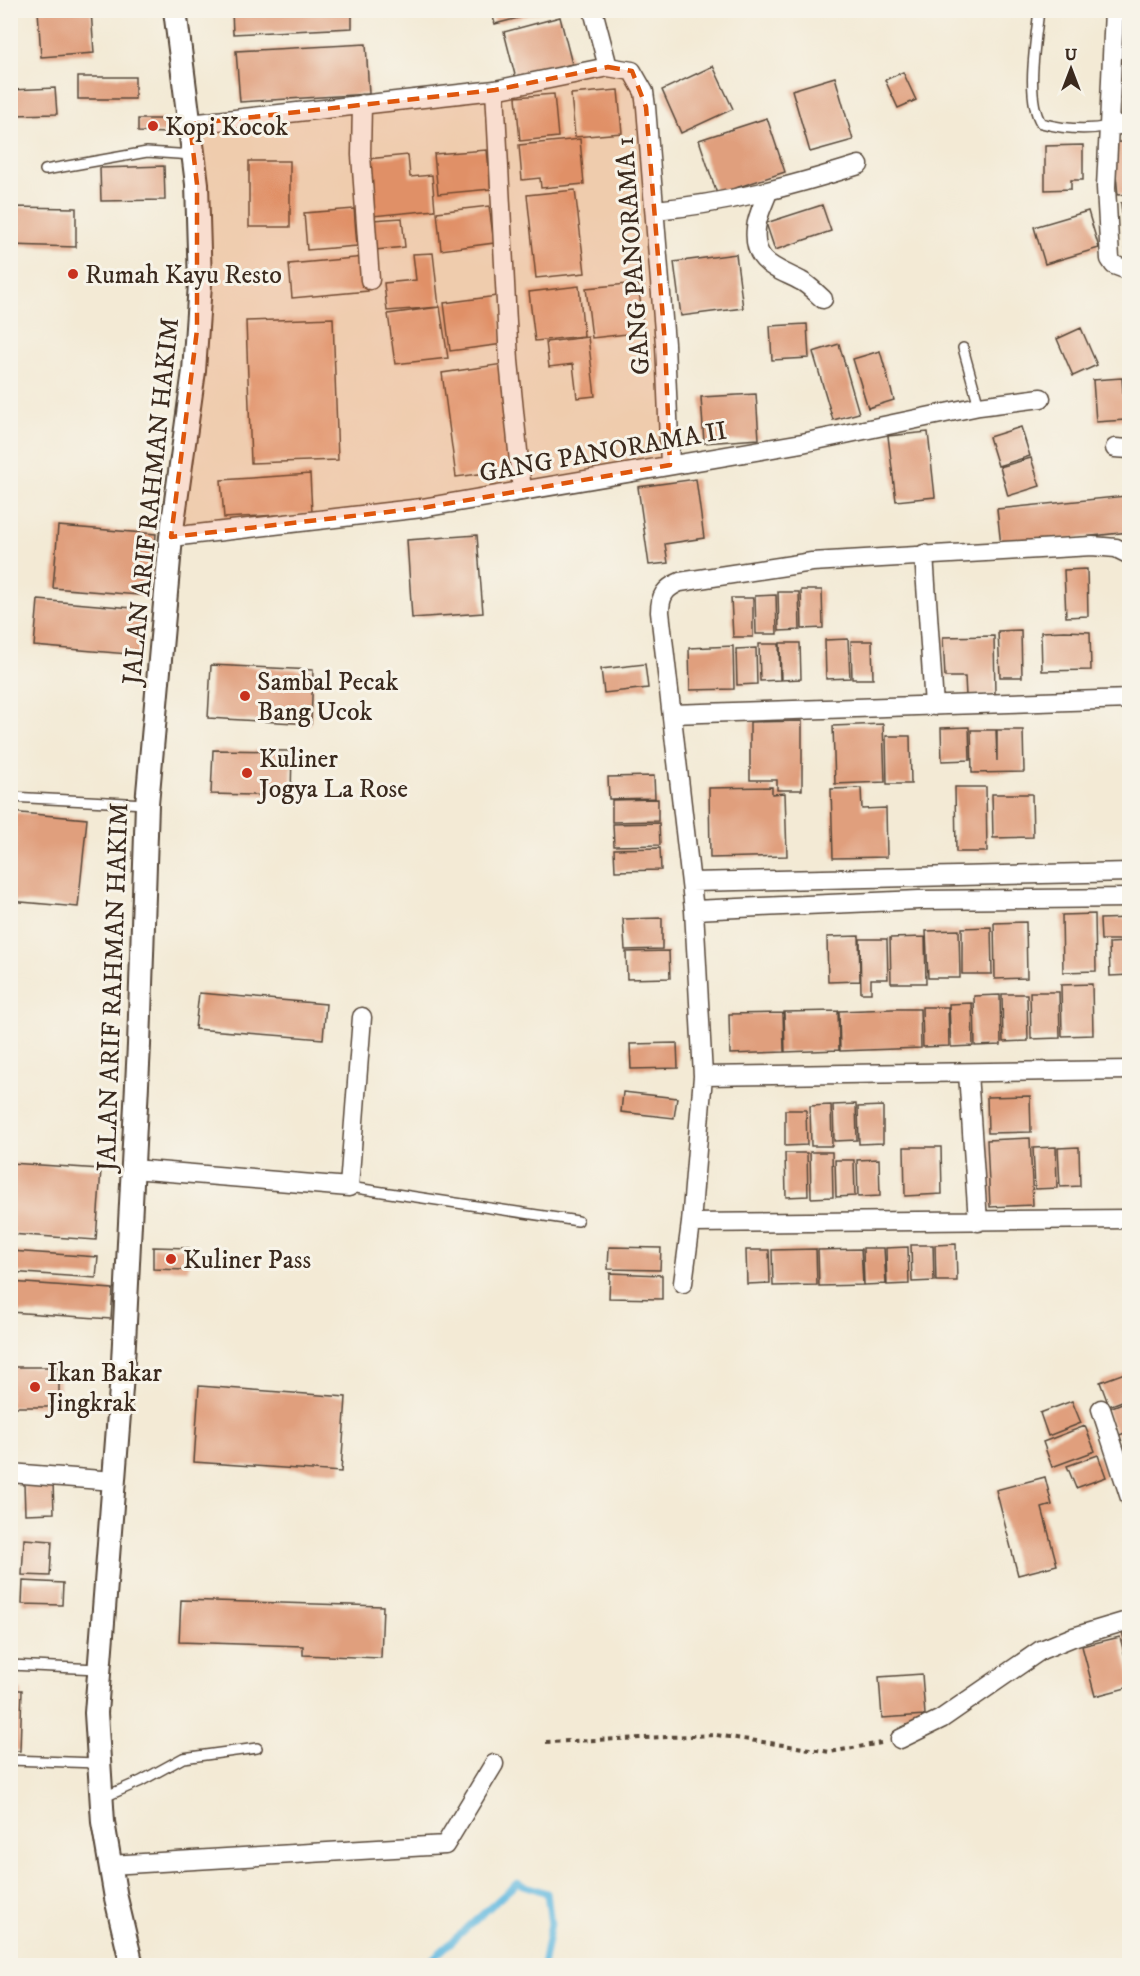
<svg xmlns="http://www.w3.org/2000/svg" width="1140" height="1976" viewBox="0 0 1140 1976" font-family="'IM FELL DW Pica',serif">
  <style>
    .lines { fill: none; stroke-linecap: round; stroke-linejoin: round }
    .stream { stroke: #63bae0; stroke-width: 7 }
    .building { fill: #e09f7d }
    .service-casing { stroke: #574739; stroke-width: 12 }
    .minor-casing { stroke: #574739; stroke-width: 21 }
    .tertiary-casing { stroke: #574739; stroke-width: 26 }
    .path { stroke: #574739; stroke-width: 4; stroke-dasharray: 4.5 4.5; stroke-linecap: butt }
    .service { stroke: #fff; stroke-width: 9 }
    .minor { stroke: #fff; stroke-width: 18 }
    .tertiary { stroke: #fff; stroke-width: 22 }
    .marked { fill: #df570d; fill-opacity: 0.2; stroke: #df570d; stroke-width: 4.5; stroke-dasharray: 12 8; stroke-linejoin: round }
    .poi-dot { fill: #c8321e; stroke: #f7f3e8; stroke-width: 2 }
    .labels { text-anchor: middle; stroke-width: 6; stroke-linejoin: round; paint-order: stroke }
    .poi-label { font-size: 26px; fill: #3b2a1e; stroke: #f7f3e8; text-anchor: start }
    .street-label { font-size: 26px; fill: #3b2a1e; stroke: #f7f3e8 }
  </style>
  <rect width="100%" height="100%" fill="#f7f3e8"/>
  <filter id="ink" filterUnits="userSpaceOnUse"><feTurbulence type="fractalNoise" baseFrequency=".0167" numOctaves="2"/><feDisplacementMap in="SourceGraphic" scale="12" xChannelSelector="R" yChannelSelector="G"/><feConvolveMatrix kernelMatrix="1 2 1 2 8 2 1 2 1" color-interpolation-filters="sRGB"/></filter>
  <filter id="wash" filterUnits="userSpaceOnUse"><feTurbulence type="fractalNoise" baseFrequency=".008" numOctaves="4" result="noise"/><feDisplacementMap in="SourceGraphic" scale="24" xChannelSelector="R" yChannelSelector="G"/><feGaussianBlur stdDeviation="1.35" result="paint"/><feColorMatrix in="noise" values="0 0 0 0 0 0 0 0 0 0 0 0 0 0 0 0 0 1.4 0 .05"/><feComposite in="paint" operator="in"/></filter>
  <g filter="url(#wash)">
    <rect width="100%" height="100%" fill="#f3ead5"/>
    <g class="lines">
      <!-- stream -->
      <path class="stream" d="M416,1966L429,1962L517,1883L547,1893L551,1924L543,1966"/>
    </g>
    <g id="blocks">
      <!-- building -->
      <path class="building" d="M38,10H91L94,53L41,57Z
        M232,10H352V28L233,34Z
        M491,10H545V11L495,24Z
        M560,17L572,64L516,79L504,32Z
        M366,44L369,94L240,102L236,51Z
        M713,66L733,109L681,133L662,90Z
        M903,72L916,100L898,108L885,80Z
        M78,77H135V99H78Z
        M835,77L853,140L810,152L792,90Z
        M55,88L57,114L13,115L12,90Z
        M618,90L622,133L575,137L571,94Z
        M554,94L558,137L520,141L516,97Z
        M767,118L785,172L717,194L699,140Z
        M138,119H168V133L138,132Z
        M580,139L584,184L541,188L540,178L522,180L519,145Z
        M1130,141V194L1118,195L1113,143Z
        M1083,145V180H1071V189L1045,190V146Z
        M487,150L491,189L438,194L434,154Z
        M408,155L410,177L432,175L435,210L372,216L367,159Z
        M249,161H290V227H249Z
        M164,166L165,200L101,201L100,168Z
        M575,190L585,273L536,278L527,195Z
        M1130,202V253H1126L1121,203Z
        M822,205L831,231L775,250L766,223Z
        M489,206L494,243L441,250L437,212Z
        M10,207L76,208V247L10,245Z
        M354,209L357,246L307,250L304,213Z
        M1088,211L1099,248L1045,264L1034,227Z
        M402,218L405,247L375,250L372,220Z
        M433,253L439,307L387,311L384,283L416,280L413,254Z
        M736,254L743,308L681,316L674,262Z
        M365,257L368,291L292,298L289,264Z
        M638,283L644,332L592,338L586,288Z
        M579,286L584,336L535,341L529,292Z
        M497,296L503,344L450,351L444,303Z
        M440,307L448,358L395,364L388,314Z
        M333,318L338,460L251,463L246,321Z
        M807,324L809,358L772,360L770,326Z
        M1081,328L1097,365L1073,376L1057,339Z
        M588,337L595,396L577,398L573,364L549,367L546,342Z
        M839,344L859,413L833,420L813,352Z
        M880,351L894,400L868,408L853,359Z
        M503,364L517,469L456,477L442,373Z
        M1122,378L1125,420L1096,422L1093,380Z
        M1130,380V419H1127L1125,381Z
        M756,394L759,439L704,443L701,397Z
        M1021,427L1030,456L998,466L989,437Z
        M928,432L935,497L896,501L888,436Z
        M1031,458L1040,486L1008,496L1000,467Z
        M310,474L312,513L224,518L221,480Z
        M696,479L704,538L665,544L668,563L649,565L638,487Z
        M1126,496L1129,532L1001,546L997,509Z
        M58,526L156,534L151,596L53,588Z
        M477,535L483,613L412,618L407,540Z
        M1087,569L1088,616L1066,617L1064,570Z
        M801,590H822L823,628L802,629Z
        M778,592H799L800,630L779,631Z
        M776,595L777,634H756L755,596Z
        M731,598H753V637H733Z
        M38,600L144,609L140,655L34,646Z
        M1021,630L1022,677H1000L998,631Z
        M1065,631L1090,632L1091,670L1042,671L1041,632Z
        M994,636L995,695L966,696L965,677H945L943,637Z
        M848,639L850,678L826,679L825,640Z
        M851,641H872L873,679H852Z
        M780,643H800L801,679L781,680Z
        M759,644H779L780,680L760,681Z
        M733,646L734,689L690,690L689,648Z
        M756,648L757,684L737,685L736,649Z
        M645,664L648,688L604,693L601,669Z
        M211,665L313,670L311,724L208,718Z
        M802,721V790H777V780H750V722Z
        M883,724L885,782L835,784L833,726Z
        M969,727L970,760L942,761L941,728Z
        M971,730H996L997,761V730H1023L1024,772L972,773Z
        M886,736H910L911,784H887Z
        M213,750L292,751L291,796L211,794Z
        M654,776L655,798L609,799L608,777Z
        M772,787V794L785,793L787,856L710,858L709,788Z
        M955,787H986L987,852H956Z
        M861,788L862,809L886,808L887,857L833,858L831,789Z
        M992,794H1032L1033,837L993,838Z
        M658,799V821L612,822V800Z
        M10,812L87,819L78,907L10,901Z
        M659,823L660,845L614,846L613,824Z
        M660,848L661,870L615,871L614,849Z
        M1095,914L1096,971L1063,972L1062,915Z
        M662,918V949L625,950L623,919Z
        M1130,918V940H1101L1100,919Z
        M1026,922L1027,978L995,979L994,923Z
        M991,927L992,974H962V928Z
        M959,930L960,978H928L926,931Z
        M859,936L860,981L828,982L827,937Z
        M925,937L926,983H891L890,938Z
        M860,939H887L888,979H871V993H861Z
        M1130,942V975L1110,976L1109,943Z
        M669,951L670,978L627,979L626,952Z
        M1092,984L1093,1035L1062,1036L1061,985Z
        M1030,992H1059L1060,1038L1031,1039Z
        M199,993L326,1004L323,1039L195,1029Z
        M1002,994H1027L1028,1041L1003,1042Z
        M1000,995L1001,1045L975,1046L974,996Z
        M972,1003L973,1046L951,1047L949,1004Z
        M922,1007H948L949,1046L923,1047Z
        M893,1009H920L921,1048L840,1051L839,1011Z
        M838,1011L839,1050L785,1052L784,1012Z
        M783,1013L784,1052L730,1054L729,1014Z
        M677,1043L678,1068L631,1069L630,1044Z
        M623,1092L677,1098L674,1118L621,1112Z
        M1030,1096L1031,1132L988,1133L987,1097Z
        M856,1104L857,1140L834,1141L833,1105Z
        M831,1105L832,1146H811L810,1106Z
        M883,1106V1143L859,1144L858,1107Z
        M785,1110H806L807,1145L785,1146Z
        M1030,1138L1033,1205L990,1207L987,1140Z
        M904,1147H941L942,1194L905,1196Z
        M1056,1147L1057,1188L1035,1189L1033,1148Z
        M1079,1147L1080,1186L1060,1187L1058,1148Z
        M810,1152H832L833,1197L811,1198Z
        M785,1153H807L808,1196L786,1197Z
        M879,1159L880,1196L858,1197L857,1160Z
        M835,1160H854L855,1196L836,1197Z
        M10,1163L101,1169L96,1240L10,1234Z
        M956,1244L957,1281H936L935,1245Z
        M911,1245H933L934,1281L912,1282Z
        M153,1247L189,1248L188,1270L153,1269Z
        M609,1247L661,1248L660,1270L608,1269Z
        M908,1247L909,1284L887,1285L886,1248Z
        M863,1248H884L886,1284L864,1285Z
        M816,1249L817,1285L773,1286L772,1250Z
        M861,1249L863,1285L819,1286L818,1250Z
        M746,1250H769L770,1283L747,1284Z
        M10,1251L98,1257L96,1278L10,1272Z
        M610,1273L662,1275V1299L609,1298Z
        M10,1282L113,1289L111,1319L10,1312Z
        M10,1367H59V1407H10Z
        M1130,1371V1398L1109,1406L1100,1382Z
        M199,1386L346,1397L341,1472L194,1462Z
        M1130,1400V1431L1117,1436L1107,1409Z
        M1072,1401L1081,1423L1048,1436L1040,1413Z
        M1085,1426L1095,1451L1052,1467L1043,1442Z
        M1098,1455L1106,1477L1076,1488L1067,1466Z
        M1045,1477L1052,1505L1042,1508L1057,1565L1018,1575L996,1490Z
        M53,1482L54,1513L25,1514L24,1483Z
        M24,1539L52,1541L50,1576L22,1575Z
        M23,1581L63,1583L62,1605L22,1604Z
        M181,1600L383,1606L381,1658L303,1655V1646L179,1642Z
        M1130,1630V1656L1129,1657L1122,1632Z
        M1120,1637L1130,1675V1687L1095,1696L1082,1646Z
        M922,1674L925,1715L882,1718L879,1677Z
        M10,1690H22L20,1751H10Z"/>
    </g>
  </g>
  <g filter="url(#ink)">
    <use href="#blocks" fill-opacity="0" stroke="#574739" stroke-width="1.5"/>
    <g class="lines">
      <!-- service casing -->
      <g class="service-casing">
        <path id="service" d="M1039,10C1036,40 1025,98 1041,123C1064,129 1086,131 1109,126
          M45,170L147,152L193,155
          M963,348L979,406
          M10,797L146,804
          M349,1187L578,1221
          M10,1665L98,1669
          M10,1760L97,1763
          M102,1798L141,1781L183,1758L257,1748"/>
      </g>
      <!-- minor casing -->
      <g class="minor-casing">
        <path id="minor" d="M593,10L608,67
          M495,90L509,361L522,491
          M362,104L361,155L370,280
          M190,124L495,90L608,67L632,71L644,92L646,107L665,344L670,465
          M1130,124L1109,126L1106,187L1110,259L1114,265L1130,271
          M1109,126L1114,10
          M768,192C764,203 757,216 756,228C752,264 777,268 801,281C809,285 816,293 823,299
          M655,210C725,204 792,186 859,165
          M1115,448L1130,449
          M171,537L422,508L802,443L979,406L1041,398
          M924,554L934,706
          M672,714L1130,699
          M691,882L1130,872
          M694,910L919,900L1130,898
          M968,1073L978,1222
          M703,1076L1130,1070
          M133,1169L349,1187L362,1017
          M691,1223L1130,1219
          M683,1283L691,1223L703,1076L694,910L660,612C660,596 665,588 680,582L812,562L1092,546L1116,548L1130,555
          M1101,1409L1130,1498
          M10,1473L114,1481
          M900,1739L941,1719L1041,1650L1073,1637L1130,1620
          M110,1865L445,1845L494,1764"/>
      </g>
      <!-- tertiary casing -->
      <g class="tertiary-casing">
        <path id="tertiary" d="M132,1966L116,1898L103,1822L96,1713L123,1362L139,1045L147,804L171,537L194,371L200,284L197,184L175,10"/>
      </g>
      <!-- path -->
      <path class="path" d="M546,1742L716,1735L830,1752L881,1743"/>
      <!-- service -->
      <use href="#service" class="service"/>
      <!-- minor -->
      <use href="#minor" class="minor"/>
      <!-- tertiary -->
      <use href="#tertiary" class="tertiary"/>
    </g>
  </g>
  <!-- marked area -->
  <path class="marked" d="M608,67L632,71L646,107L665,344L670,465L422,508L171,537L197,330V184L190,124L495,90Z"/>
  <!-- markers -->
  <g class="poi-dot">
    <circle cx="153" cy="126" r="6"/>
    <circle cx="73" cy="274" r="6"/>
    <circle cx="245" cy="696" r="6"/>
    <circle cx="247" cy="773" r="6"/>
    <circle cx="171" cy="1259" r="6"/>
    <circle cx="35" cy="1387" r="6"/>
  </g>
  <g class="labels">
    <!-- poi labels -->
    <g class="poi-label">
      <text x="165" y="135">Kopi Kocok</text>
      <text x="85" y="283">Rumah Kayu Resto</text>
      <text x="257" y="690">Sambal Pecak<tspan x="257" dy="30">Bang Ucok</tspan></text>
      <text x="259" y="767">Kuliner<tspan x="259" dy="30">Jogya La Rose</tspan></text>
      <text x="183" y="1268">Kuliner Pass</text>
      <text x="47" y="1381">Ikan Bakar<tspan x="47" dy="30">Jingkrak</tspan></text>
    </g>
    <!-- street labels -->
    <g class="street-label">
      <text transform="translate(632 256) rotate(-94)" y="9">GANG PANORAMA 1</text>
      <text transform="translate(603 451) rotate(-10)" y="9">GANG PANORAMA II</text>
      <text transform="translate(150 501) rotate(-84)" y="9">JALAN ARIF RAHMAN HAKIM</text>
      <text transform="translate(112 987) rotate(-88)" y="9">JALAN ARIF RAHMAN HAKIM</text>
    </g>
  </g>
  <!-- margin -->
  <rect width="1140" height="1976" fill="none" stroke="#f7f3e8" stroke-width="36"/>
  <!-- north arrow -->
  <g transform="translate(1071 69)" stroke="#f7f3e8" stroke-width="4.5" paint-order="stroke">
  <path d="M0-4.5L10 22L0 15L-10 22Z" fill="#3b2a1e"/>
  <text y="-9" font-size="16" font-weight="bold" text-anchor="middle" fill="#3b2a1e">U</text>
  </g>
</svg>
